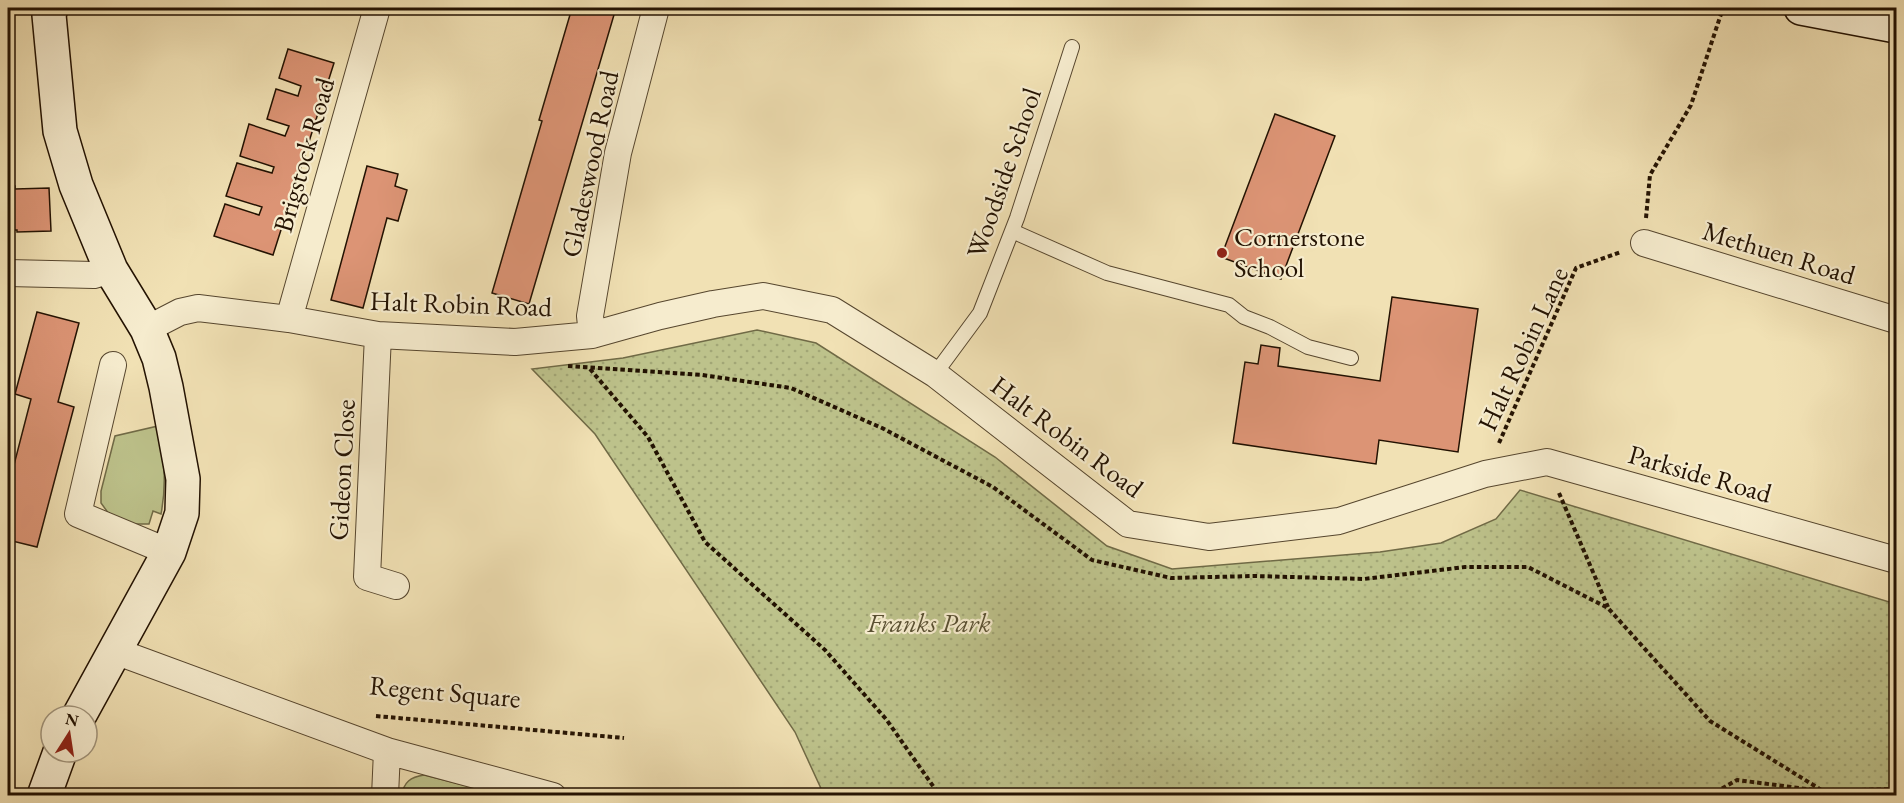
<svg xmlns="http://www.w3.org/2000/svg" width="1904" height="803" viewBox="0 0 1904 803" font-family="'EB Garamond',serif">
  <style>
    .grass { fill: #bdc28b; stroke: #706a46; stroke-width: 1.5 }
    .park { fill: url(#park-dots); stroke: #706a46; stroke-width: 1.5 }
    .building { fill: #dc9475; stroke: #231202; stroke-width: 1.5 }
    .lines { fill: none; stroke-linecap: round; stroke-linejoin: round }
    .lane-casing { stroke: #56462e; stroke-width: 16 }
    .street-casing { stroke: #56462e; stroke-width: 28 }
    .secondary-casing { stroke: #231202; stroke-width: 36 }
    .path { stroke: #231202; stroke-width: 4; stroke-dasharray: 4.5 3; stroke-linecap: butt }
    .lane { stroke: #f6ecce; stroke-width: 14 }
    .street { stroke: #f6ecce; stroke-width: 26 }
    .secondary { stroke: #f6ecce; stroke-width: 33 }
    .poi-dot { fill: #8f2418; stroke: #f6ecce; stroke-width: 2 }
    .labels { text-anchor: middle; stroke-width: 4.5; stroke-linejoin: round; paint-order: stroke }
    .street-label { font-size: 27px; fill: #231202; stroke: #f6ecce }
    .poi-label { font-size: 27px; fill: #231202; stroke: #f6ecce; text-anchor: start }
    .park-label { font-size: 27px; font-style: italic; fill: #595032; stroke: #f6ecce }
  </style>
  <defs>
    <pattern id="park-dots" width="8" height="8" patternUnits="userSpaceOnUse" patternTransform="scale(1.5)"><rect width="8" height="8" fill="#bdc28b"/><path d="M2 2h.1M6 6h.1" fill="none" stroke="#a2a676" stroke-width="1.8" stroke-linecap="round"/></pattern>
  </defs>
  <rect width="100%" height="100%" fill="#f1e1b4"/>
  <filter id="stains"><feTurbulence type="fractalNoise" baseFrequency=".00333" numOctaves="4"/><feColorMatrix values="0 0 0 0 .2 0 0 0 0 .09 0 0 0 0 .02 0 0 0 .5 -.17"/></filter>
  <radialGradient id="worn" r=".72"><stop offset=".6" stop-color="#630" stop-opacity="0"/><stop offset="1" stop-color="#630" stop-opacity=".3"/></radialGradient>
  <!-- grass -->
  <path class="grass" d="M158,426C164,456 167,484 161,514L153,511L149,524H133L109,514L101,503V491L115,436Z
    M424,775L504,795L402,796C403,782 411,777 424,775Z"/>
  <!-- park -->
  <path class="park" d="M757,330L816,343L995,457L1107,546L1172,569L1380,552L1441,543L1496,519L1520,490L1896,604V795H824L795,732L595,434L532,369L623,358Z"/>
  <!-- building -->
  <path class="building" d="M572,8H616L529,304L492,293L542,121L539,120Z
    M288,49L334,63L273,255L214,236L225,204L259,215L262,207L226,196L237,163L272,173L274,167L240,156L249,124L285,136L289,126L267,119L276,89L298,96L301,86L279,78Z
    M1275,114L1335,136L1281,279L1221,257Z
    M367,166L398,174L395,186L407,190L398,221L387,218L363,308L331,300Z
    M15,186V189L49,188L51,231L17,232V230H8V187Z
    M1392,297L1478,309L1458,452L1379,440L1376,464L1233,443L1245,362L1258,364L1261,345L1280,348L1278,366L1380,381Z
    M37,312L79,323L58,402L74,407L37,547L8,540V488L31,399L15,394Z"/>
  <g class="lines">
    <!-- lane casing -->
    <g class="lane-casing">
      <path id="lane" d="M1012,231L1107,273L1229,305L1244,317L1270,327L1308,347L1351,358
        M935,374L980,313L1017,218L1072,47"/>
    </g>
    <!-- street casing -->
    <g class="street-casing">
      <path id="street" d="M1644,243L1896,320
        M8,273L94,275L111,270
        M289,319L377,8
        M147,329L180,312L198,308L289,319L378,335L515,342L592,335L660,316L713,304L763,296L832,310L935,374L1128,524L1209,537L1339,521L1485,474L1547,462L1896,560
        M378,335L367,577L396,586
        M592,335L590,316L618,153L656,8
        M113,365L78,514L169,552
        M115,651L387,751L385,796
        M387,751L553,796"/>
    </g>
    <!-- secondary casing -->
    <g class="secondary-casing">
      <path id="secondary" d="M51,8L49,15L60,131L76,185L111,270L147,329L159,358L166,387L183,479L182,513L169,552L79,716
        M1801,8L1896,26
        M44,796L60,752"/>
    </g>
    <!-- path -->
    <path class="path" d="M1646,218L1650,175L1691,105L1723,8
      M568,366L702,375L791,388L882,428L993,487L1092,560L1171,578L1254,576L1364,579L1465,567H1528L1608,608L1710,721L1831,796
      M590,369L648,437L705,542L825,650L886,719L940,796
      M1499,443L1576,268L1621,252
      M1559,493L1608,607
      M376,716L624,738
      M1709,796L1737,780L1822,791L1896,789"/>
    <!-- lane -->
    <use href="#lane" class="lane"/>
    <!-- street -->
    <use href="#street" class="street"/>
    <!-- secondary -->
    <use href="#secondary" class="secondary"/>
  </g>
  <!-- markers -->
  <circle class="poi-dot" cx="1222" cy="253" r="6"/>
  <g class="labels">
    <!-- street labels -->
    <g class="street-label">
      <text transform="translate(304 155) rotate(-74)" y="9">Brigstock Road</text>
      <text transform="translate(590 164) rotate(-78)" y="9">Gladeswood Road</text>
      <text transform="translate(1004 173) rotate(-71)" y="9">Woodside School</text>
      <text transform="translate(1779 253) rotate(17)" y="9">Methuen Road</text>
      <text transform="translate(461 304) rotate(2)" y="9">Halt Robin Road</text>
      <text transform="translate(1523 349) rotate(-65)" y="9">Halt Robin Lane</text>
      <text transform="translate(1067 437) rotate(37)" y="9">Halt Robin Road</text>
      <text transform="translate(342 470) rotate(-87)" y="9">Gideon Close</text>
      <text transform="translate(1700 474) rotate(16)" y="9">Parkside Road</text>
      <text transform="translate(445 692) rotate(5)" y="9">Regent Square</text>
    </g>
    <!-- poi labels -->
    <g class="poi-label">
      <text x="1234" y="246">Cornerstone<tspan x="1234" dy="31">School</tspan></text>
    </g>
    <!-- park labels -->
    <g class="park-label">
      <text x="929" y="632">Franks Park</text>
    </g>
  </g>
  <!-- margin -->
  <rect width="1904" height="803" fill="none" stroke="#f1e1b4" stroke-width="30"/>
  <rect x="9" y="9" width="1886" height="785" fill="none" stroke="#231202" stroke-width="3"/>
  <rect x="15" y="15" width="1874" height="773" fill="none" stroke="#231202" stroke-width="1.5"/>
  <!-- north arrow -->
  <g transform="translate(69 734) rotate(12)"><circle r="28" fill="#f6ecce" stroke="#a2957c" stroke-width="1.5"/>
  <path d="M0-4.5L10 22L0 15L-10 22Z" fill="#8f2418"/>
  <text y="-9" font-size="16" font-weight="bold" text-anchor="middle" fill="#231202">N</text>
  </g>
  <rect width="100%" height="100%" filter="url(#stains)"/>
  <rect width="100%" height="100%" fill="url(#worn)"/>
</svg>
